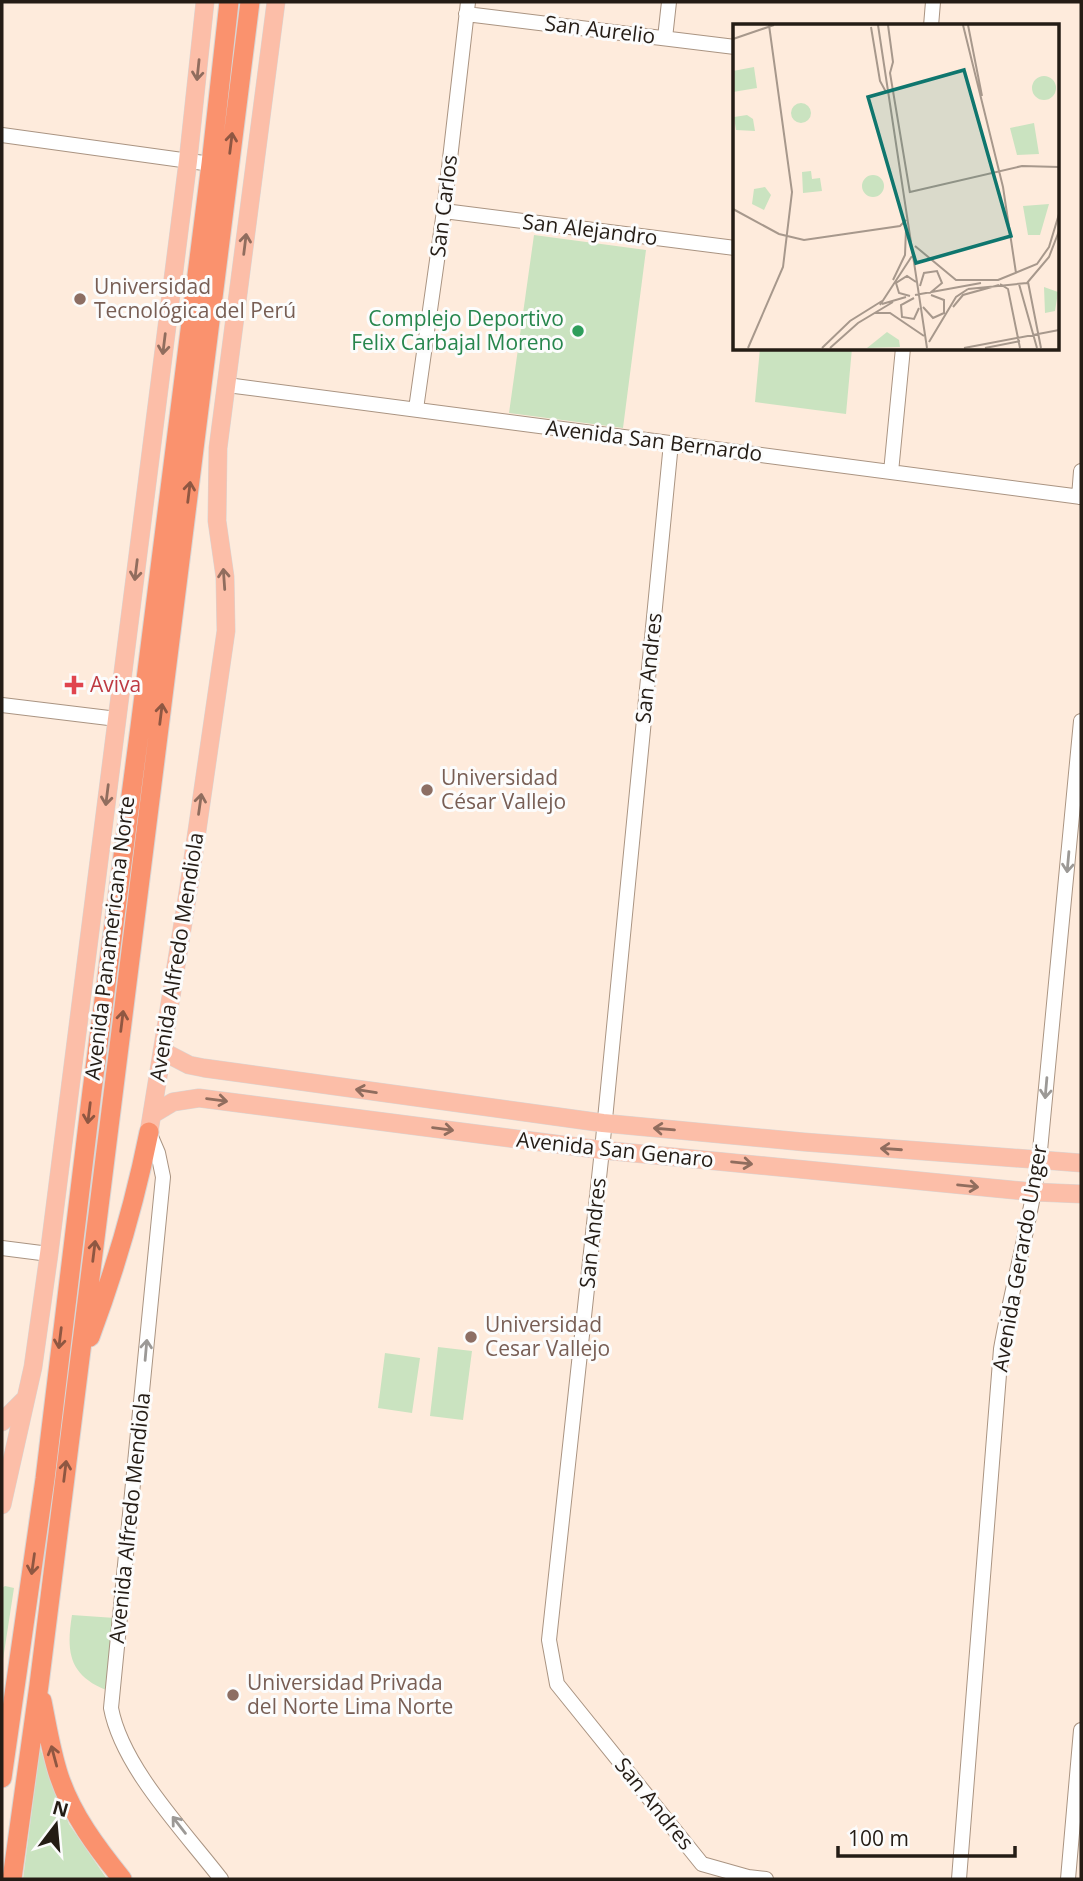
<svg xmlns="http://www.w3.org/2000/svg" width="1083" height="1881" viewBox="0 0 1083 1881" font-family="'Open Sans',sans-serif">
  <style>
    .green { fill: #cae3c0 }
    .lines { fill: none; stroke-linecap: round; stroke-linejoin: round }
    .minor-casing { stroke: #aa9482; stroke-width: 16 }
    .major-casing { stroke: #d8d6d5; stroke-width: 19 }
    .highway-casing { stroke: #d8d6d5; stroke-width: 21 }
    .minor { stroke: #fff; stroke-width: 14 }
    .major { stroke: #fcbea8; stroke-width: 18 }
    .highway { stroke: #fa926e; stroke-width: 19 }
    .oneway { stroke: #906d5e }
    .oneway2 { stroke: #8f5742 }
    .oneway3 { stroke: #9c9996 }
    .education-dot { fill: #8d6e63; stroke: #fcfcfc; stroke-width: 2.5 }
    .leisure-dot { fill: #2e9e5b; stroke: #fcfcfc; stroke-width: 2.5 }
    .health-dot { fill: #e0444e; stroke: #fcfcfc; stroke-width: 2.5 }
    .labels { text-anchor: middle; stroke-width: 6; stroke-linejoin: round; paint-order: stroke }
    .street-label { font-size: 21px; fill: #241c15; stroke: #fcfcfc }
    .education-label { font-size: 21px; fill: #785e54; stroke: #fcfcfc; text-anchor: start }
    .leisure-label { font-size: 21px; fill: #27864d; stroke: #fcfcfc; text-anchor: end }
    .health-label { font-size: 21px; fill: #be3a42; stroke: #fcfcfc; text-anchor: start }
    .inset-road { fill: none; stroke: #a7988c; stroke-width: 2 }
    .view { fill: #0f766e; fill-opacity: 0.15; stroke: #0f766e; stroke-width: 3.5 }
    .inset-edge { fill: none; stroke: #241c15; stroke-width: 3.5 }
  </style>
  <rect width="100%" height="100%" fill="#feebdc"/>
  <!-- green -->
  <path class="green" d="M534,235L646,250L623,428L509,413Z
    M760,348H852L846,414L755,402Z
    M438,1347L472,1351L463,1420L430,1416Z
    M385,1353L420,1358L412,1413L378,1408Z
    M5,1586L14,1588L2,1666V1588Z
    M72,1615L115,1618L106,1690C69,1675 66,1652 72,1615Z
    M40,1748L69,1824L107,1879H23Z"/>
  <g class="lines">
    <!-- minor casing -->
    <g class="minor-casing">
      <path id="minor" d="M466,14L735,47
        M931,26L933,2
        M665,38L669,2
        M2,135L211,164
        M444,211L735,248
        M227,385L1081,497
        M416,409L444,211L468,2
        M671,443L602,1150L549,1640L557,1684L702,1864L748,1877L766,1879
        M891,472L903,348
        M1079,497L1081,471
        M2,705L117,719
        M149,1132L158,1153L163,1177L111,1708C122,1767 184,1831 221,1879
        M2,1248L49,1254
        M959,1879L1001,1349C1012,1286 1030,1224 1039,1161L1081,721
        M1068,1879L1081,1730"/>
    </g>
    <!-- major casing -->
    <g class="major-casing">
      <path id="major" d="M162,1051L189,1065L204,1068L603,1123L804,1142L1081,1163
        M153,1114L173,1102L199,1098L602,1150L1034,1192L1081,1194
        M149,1132L189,886L226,631L225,577L217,521L218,448L276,2
        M2,1422L24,1400
        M2,1505L33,1367L49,1254L188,161L205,2"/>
    </g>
    <!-- highway casing -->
    <g class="highway-casing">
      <path id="highway" d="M90,1337C115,1270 135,1202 149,1132
        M42,1701C47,1726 51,1752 59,1776C72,1815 97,1848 122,1879
        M2,1778L45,1479L92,1091L140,727L211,164L229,2
        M12,1879L39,1685L250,2"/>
    </g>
    <!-- minor -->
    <use href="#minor" class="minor"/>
    <!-- major -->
    <use href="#major" class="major"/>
    <!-- highway -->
    <use href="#highway" class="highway"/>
  </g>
  <!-- one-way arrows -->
  <defs><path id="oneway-shaft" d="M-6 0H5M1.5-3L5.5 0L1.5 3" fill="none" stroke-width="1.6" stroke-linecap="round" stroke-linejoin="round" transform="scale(1.75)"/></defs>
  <g class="oneway">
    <use href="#oneway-shaft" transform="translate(198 70) rotate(96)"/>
    <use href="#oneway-shaft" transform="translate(245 244) rotate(-83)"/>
    <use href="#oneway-shaft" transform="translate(164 344) rotate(97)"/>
    <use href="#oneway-shaft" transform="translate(136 570) rotate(97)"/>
    <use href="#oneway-shaft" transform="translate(224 579) rotate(-94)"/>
    <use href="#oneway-shaft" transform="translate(107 795) rotate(97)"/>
    <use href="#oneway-shaft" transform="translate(200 804) rotate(-82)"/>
    <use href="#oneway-shaft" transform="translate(366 1091) rotate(-171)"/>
    <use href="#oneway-shaft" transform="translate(217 1100) rotate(7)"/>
    <use href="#oneway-shaft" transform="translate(443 1129) rotate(7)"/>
    <use href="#oneway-shaft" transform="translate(664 1129) rotate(-175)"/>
    <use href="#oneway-shaft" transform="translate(891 1149) rotate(-176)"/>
    <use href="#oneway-shaft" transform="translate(742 1163) rotate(6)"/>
    <use href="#oneway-shaft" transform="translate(968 1186) rotate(6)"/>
  </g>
  <g class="oneway2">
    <use href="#oneway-shaft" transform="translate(231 143) rotate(-83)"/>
    <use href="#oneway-shaft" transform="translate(189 492) rotate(-83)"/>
    <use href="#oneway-shaft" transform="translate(161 714) rotate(-83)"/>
    <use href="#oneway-shaft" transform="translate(122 1021) rotate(-83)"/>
    <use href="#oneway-shaft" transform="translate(89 1113) rotate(97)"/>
    <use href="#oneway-shaft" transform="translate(94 1251) rotate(-83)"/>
    <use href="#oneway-shaft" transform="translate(60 1338) rotate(97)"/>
    <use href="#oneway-shaft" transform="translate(65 1471) rotate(-83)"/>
    <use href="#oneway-shaft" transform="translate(33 1564) rotate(98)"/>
    <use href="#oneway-shaft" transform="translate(54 1756) rotate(-105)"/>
  </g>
  <g class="oneway3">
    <use href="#oneway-shaft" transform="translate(1068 862) rotate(95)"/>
    <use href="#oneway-shaft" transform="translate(1046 1088) rotate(95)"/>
    <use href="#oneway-shaft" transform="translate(146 1350) rotate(-85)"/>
    <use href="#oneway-shaft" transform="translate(179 1825) rotate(-128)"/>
  </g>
  <!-- markers -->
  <g class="education-dot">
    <circle cx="80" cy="299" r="7"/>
    <circle cx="427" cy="790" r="7"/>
    <circle cx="471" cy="1337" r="7"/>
    <circle cx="233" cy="1695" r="7"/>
  </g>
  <circle class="leisure-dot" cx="578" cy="331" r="7"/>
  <path class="health-dot" d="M70.5 674.5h7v7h7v7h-7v7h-7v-7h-7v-7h7z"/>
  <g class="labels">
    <!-- street labels -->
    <g class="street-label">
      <text transform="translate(600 30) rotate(7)" y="7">San Aurelio</text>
      <text transform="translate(444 206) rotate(-83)" y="7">San Carlos</text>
      <text transform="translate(590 230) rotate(7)" y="7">San Alejandro</text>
      <text transform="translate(654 441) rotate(7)" y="7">Avenida San Bernardo</text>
      <text transform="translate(649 668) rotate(-84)" y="7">San Andres</text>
      <text transform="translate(110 938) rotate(-83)" y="7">Avenida Panamericana Norte</text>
      <text transform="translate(177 957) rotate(-81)" y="7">Avenida Alfredo Mendiola</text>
      <text transform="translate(615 1150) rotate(6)" y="7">Avenida San Genaro</text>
      <text transform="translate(593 1233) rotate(-84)" y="7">San Andres</text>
      <text transform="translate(1020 1258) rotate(-80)" y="7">Avenida Gerardo Unger</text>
      <text transform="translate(130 1518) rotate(-84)" y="7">Avenida Alfredo Mendiola</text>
      <text transform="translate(654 1804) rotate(51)" y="7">San Andres</text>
    </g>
    <!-- education labels -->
    <g class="education-label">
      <text x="94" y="294">Universidad<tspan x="94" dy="24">Tecnológica del Perú</tspan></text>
      <text x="441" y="785">Universidad<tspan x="441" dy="24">César Vallejo</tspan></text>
      <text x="485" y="1332">Universidad<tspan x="485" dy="24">Cesar Vallejo</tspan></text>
      <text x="247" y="1690">Universidad Privada<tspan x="247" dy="24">del Norte Lima Norte</tspan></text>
    </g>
    <!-- leisure labels -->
    <g class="leisure-label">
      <text x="564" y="326">Complejo Deportivo<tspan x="564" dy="24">Felix Carbajal Moreno</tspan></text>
    </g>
    <!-- health labels -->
    <g class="health-label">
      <text x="90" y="692">Aviva</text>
    </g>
  </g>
  <!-- overview -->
  <g transform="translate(733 24)">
    <rect width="326" height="326" fill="#feebdc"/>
    <path d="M21,43L24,64L0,68V47ZM299 64a12 12 0 1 1 24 0a12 12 0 1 1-24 0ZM58 89a10 10 0 1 1 20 0a10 10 0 1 1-20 0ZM14,91L20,95L22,107L3,106L1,93ZM301,99L306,130L284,131L277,104ZM78,147L79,155L87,154L89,167L70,169L69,148ZM129 162a11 11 0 1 1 22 0a11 11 0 1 1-22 0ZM32,163L38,171L31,186L19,180L21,165ZM316,180L307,211H295L290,182ZM311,263L325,268L322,287L312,289ZM154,308L166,316L167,323L134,324Z" fill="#cae3c0"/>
    <path class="inset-road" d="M145,1L194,324M155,1L160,38L157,49L177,169M230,1L270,163L283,249M235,1L249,72M138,3L147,57L153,68M0,15L41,1M177,168L289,142L326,143M0,185L46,210L71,216L167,202L173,196M182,222L223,256H266M160,256L172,231L173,205M265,256L304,240L316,223L326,190M295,258L308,324M267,260L275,265L287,324M286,260L304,324M187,262L191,249L204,247L209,259L197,269M235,265L294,259L316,233L326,207M182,271L248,259M177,272L166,269L163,259L174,252L183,258M181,274L168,281L169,293L181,295L186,284M149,280L173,273M147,281L179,232M190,283L200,294L211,289V276L198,271M220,283L230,271L266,261M142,289H157L191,312M196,318L223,273L235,265M15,324L50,243L59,168L36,1M89,324L117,297L149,277M97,324L125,299L160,278M231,324L326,306M252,324L287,317"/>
    <path class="view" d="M231,46L278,212L183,239L135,73Z"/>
    <rect width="326" height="326" class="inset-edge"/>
  </g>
  <!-- border -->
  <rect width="1083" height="1881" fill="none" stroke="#241c15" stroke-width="7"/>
  <!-- north arrow -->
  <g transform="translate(56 1825) rotate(16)" stroke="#fcfcfc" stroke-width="5" paint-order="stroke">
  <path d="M0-5L12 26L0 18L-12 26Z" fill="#241c15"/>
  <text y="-10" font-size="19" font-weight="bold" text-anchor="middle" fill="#241c15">N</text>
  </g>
  <!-- scale -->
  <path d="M838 1846v10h177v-10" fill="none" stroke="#241c15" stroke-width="3.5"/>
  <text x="848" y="1846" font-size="21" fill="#241c15" stroke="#fcfcfc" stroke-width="5" paint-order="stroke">100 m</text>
</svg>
